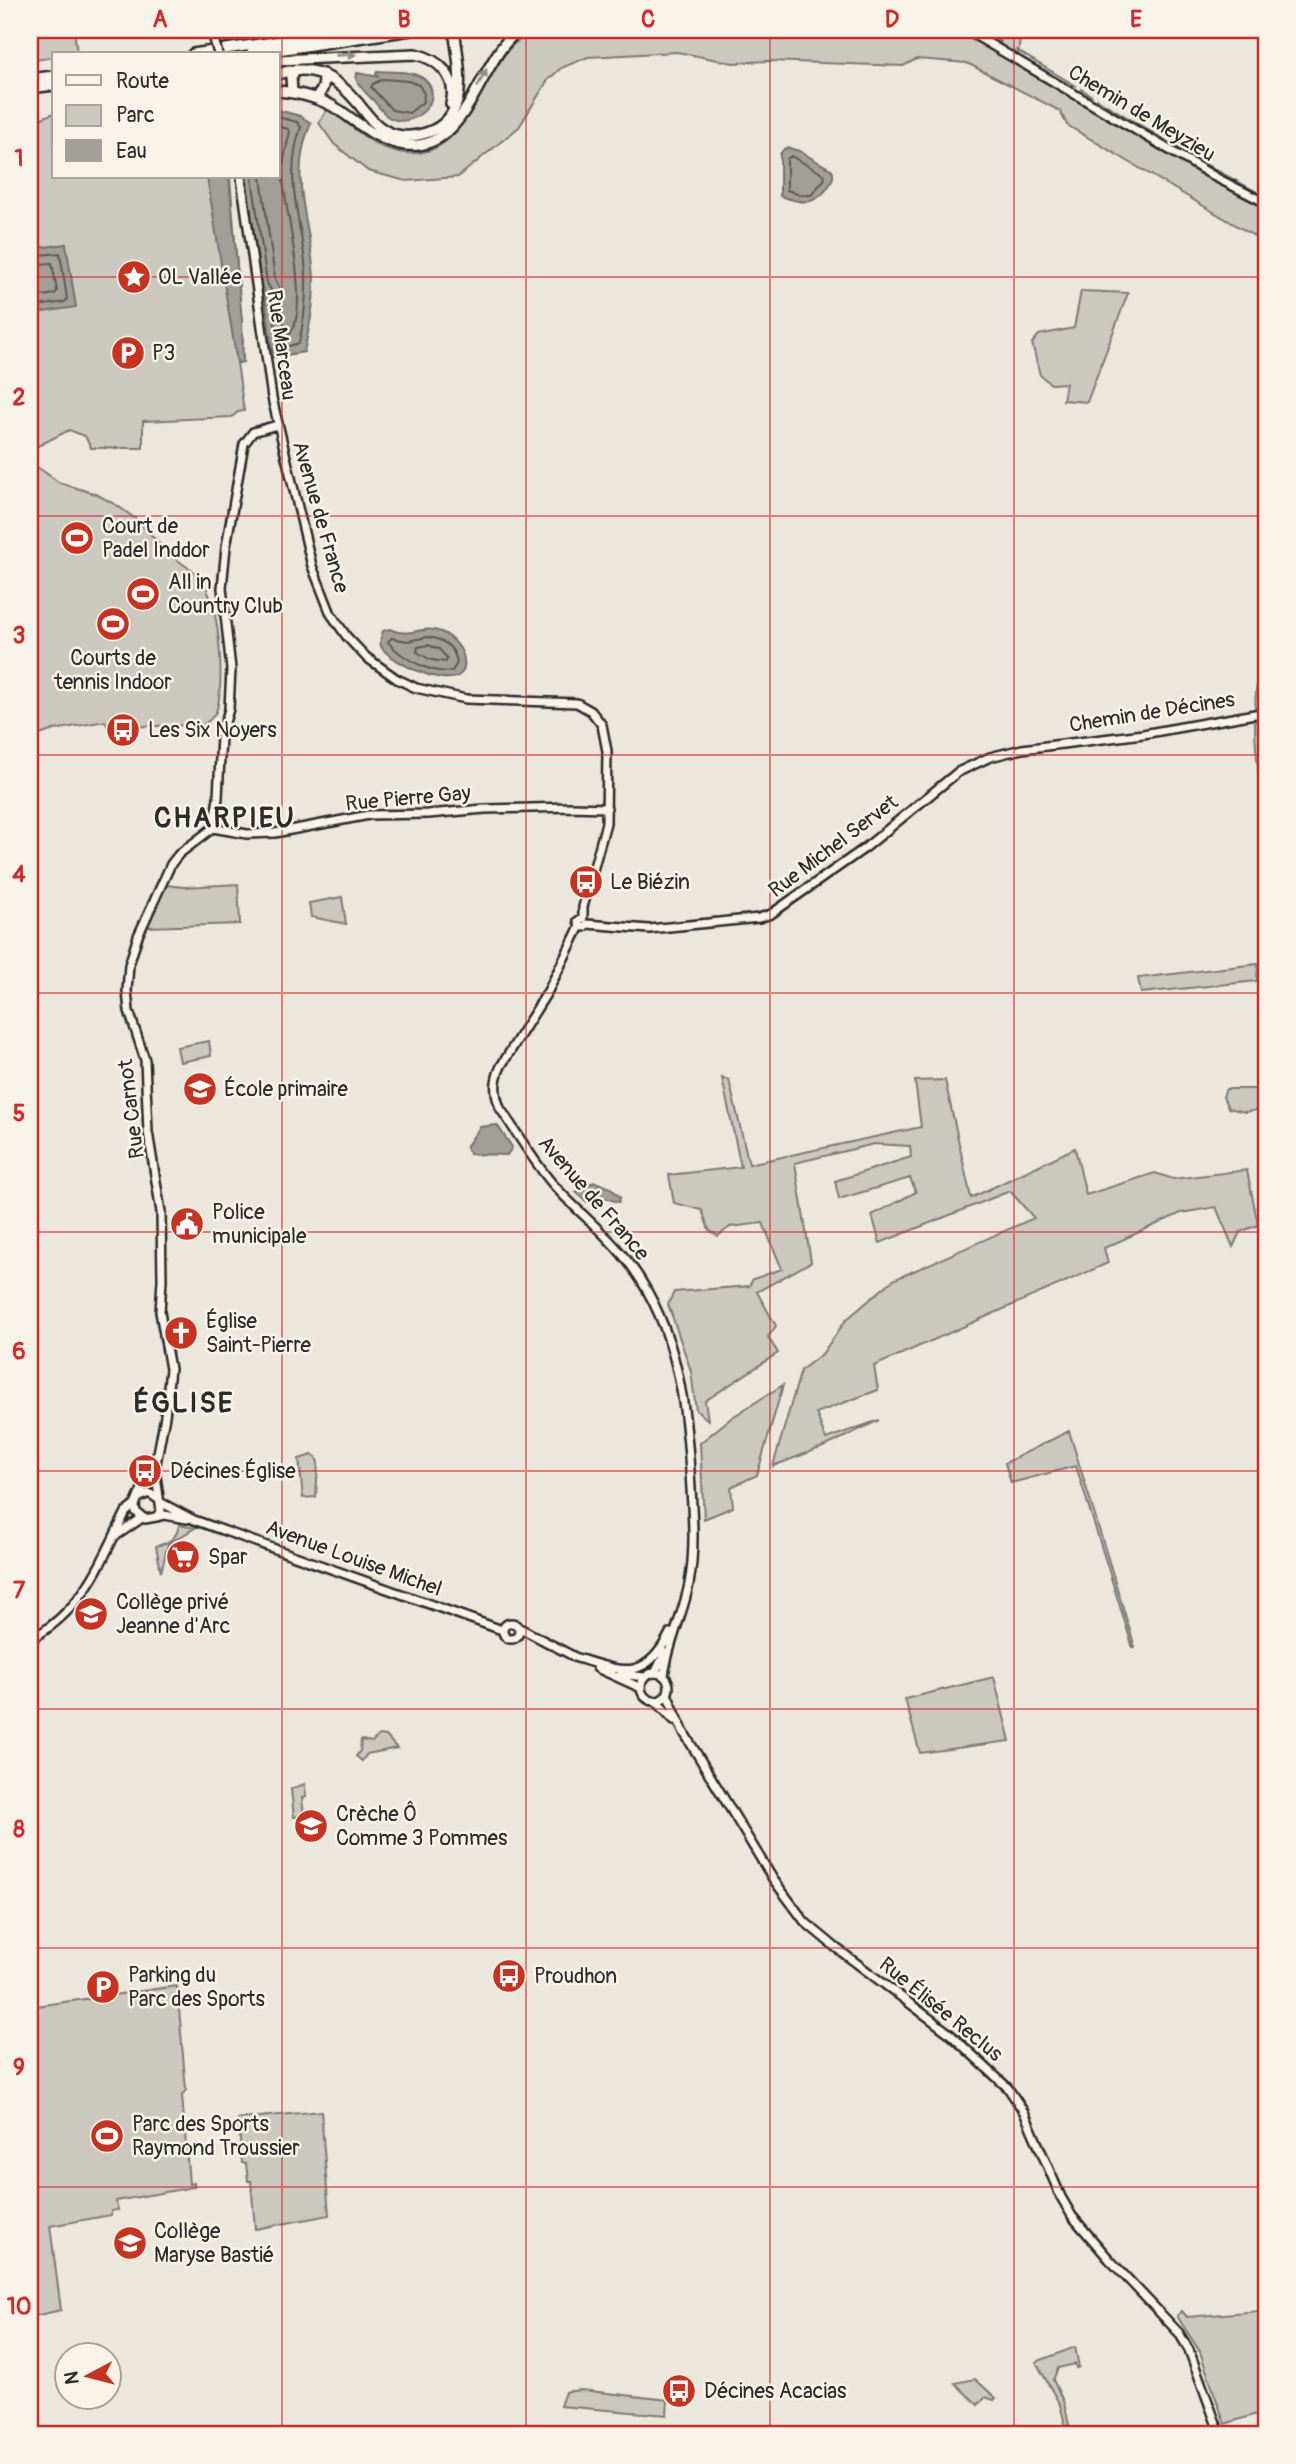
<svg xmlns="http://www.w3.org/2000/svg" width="1296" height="2464" viewBox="0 0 1296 2464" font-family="Pangolin,sans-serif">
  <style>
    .green { fill: #cbc8bf; stroke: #7b7a75; stroke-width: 2 }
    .water { fill: #a29f98; stroke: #72716c; stroke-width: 2 }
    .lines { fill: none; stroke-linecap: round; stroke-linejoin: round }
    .shore { stroke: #5b5957; stroke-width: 2 }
    .stream { stroke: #72716c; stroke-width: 2 }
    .secondary-casing { stroke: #2b2b2b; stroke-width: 12 }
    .highway-casing { stroke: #2b2b2b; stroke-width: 14 }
    .secondary { stroke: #f7f3e8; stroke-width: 7 }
    .highway { stroke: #f7f3e8; stroke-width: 9 }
    .secondary-bridge-casing { stroke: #2b2b2b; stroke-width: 12; stroke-linecap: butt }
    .secondary-bridge { stroke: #f7f3e8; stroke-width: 7 }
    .oneway { fill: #918f8a }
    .grid { fill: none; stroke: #d62828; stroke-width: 2; stroke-opacity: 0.55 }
    .labels { text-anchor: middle; stroke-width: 5; stroke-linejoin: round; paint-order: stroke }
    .street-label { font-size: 21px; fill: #2b2b2b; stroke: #f7f3e8 }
    .poi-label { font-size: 21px; fill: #2b2b2b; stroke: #f7f3e8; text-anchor: start }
    .district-label { font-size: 28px; font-weight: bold; letter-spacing: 2px; fill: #2b2b2b; stroke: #f7f3e8 }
    .neatline { fill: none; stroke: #d62828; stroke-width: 2.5 }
    .grid-label { font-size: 23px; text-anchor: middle; font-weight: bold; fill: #d62828 }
  </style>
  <rect width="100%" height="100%" fill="#ebe7dd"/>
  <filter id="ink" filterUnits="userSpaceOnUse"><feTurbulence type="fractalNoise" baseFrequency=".0143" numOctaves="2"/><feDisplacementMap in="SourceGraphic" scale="14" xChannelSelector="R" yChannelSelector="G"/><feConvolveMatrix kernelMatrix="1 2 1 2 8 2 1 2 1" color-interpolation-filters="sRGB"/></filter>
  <g filter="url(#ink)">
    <!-- green -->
    <path class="green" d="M30,30H74L77,53L54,54V57L30,61Z
      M540,30H1021L1017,64L1210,180L1266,209V243L1067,125L1060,111L967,63L917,59L903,66L767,61L733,63L677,52L588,57L561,68L548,80L519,127L458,177L406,181L368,171L334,144L319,123L328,108C343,119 363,138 380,146C458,179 473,94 509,49C515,40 531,35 540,30Z
      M54,113V177H230L243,343L241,347L243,362L237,363L244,411L238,412L232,417L143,421V448H91L85,436L69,430L30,450V123Z
      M1081,291L1128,293L1087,402L1063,400L1066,383L1051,384L1040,375L1032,343L1039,335L1074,328Z
      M30,462L60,483L96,494L118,506L137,520L169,554L211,584L207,590C220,616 224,680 217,709C215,716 209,721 203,725L108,727L105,721L54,730L30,738Z
      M1266,638V826C1256,763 1247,700 1266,638Z
      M238,884L240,924L147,927L166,885L184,887Z
      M342,897L346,924L311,917L309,903Z
      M1258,964L1257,981L1141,993L1138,978Z
      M209,1041L211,1056L180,1062L177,1047Z
      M722,1078L729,1080L749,1164L921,1127L915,1081L945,1080L971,1198L1075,1148L1086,1195L1155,1173L1173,1179L1247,1170L1258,1225L1240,1232L1233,1247L1216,1207L1181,1213L1104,1248L1108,1263L874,1366L878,1390L816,1413L826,1439L879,1420L828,1445L773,1466L801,1370L822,1354L846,1320L893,1280L1034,1218L1010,1191L880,1243L872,1215L916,1192L910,1178L839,1199L835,1181L911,1157L910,1146L874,1144L795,1163L811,1262L757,1292L776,1326L768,1337L778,1353L705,1401L708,1420L696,1410L691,1371L668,1304L674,1292L749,1286L753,1279L782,1269L763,1223L730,1227L718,1236L709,1230L702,1210L674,1203L669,1175L741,1167Z
      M1226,1089H1266V1109L1245,1112L1228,1108L1223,1097Z
      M783,1385L757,1475L731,1487L733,1507L704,1519L700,1443L731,1418Z
      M1069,1431L1135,1647L1133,1648L1076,1466L1011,1483L1005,1463Z
      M312,1455L316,1457L318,1463L316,1497L303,1498L299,1459Z
      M179,1525L195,1528L168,1544L161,1572L156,1546C169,1543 177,1538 179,1525Z
      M994,1677L1010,1741L920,1753L905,1699Z
      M379,1735L386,1736L397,1748L367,1754L362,1761L356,1756L360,1751L361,1740L372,1742Z
      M305,1784L306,1797L302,1798L304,1816L294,1817L291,1789Z
      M177,1986L186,2090L182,2095L189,2184L194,2183V2187L116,2201L118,2210L111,2211V2215L50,2226L61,2310L30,2317V1991H34L36,2006Z
      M321,2111L329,2215L255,2229L251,2181H248L246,2164L242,2163L238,2119Z
      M1182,2311L1187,2317L1259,2311L1266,2333V2411L1225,2424L1200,2352L1177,2316Z
      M1075,2347L1079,2367L1076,2368L1075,2364L1058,2368L1053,2380L1064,2403L1070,2429L1076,2434H1068L1060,2405L1036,2362Z
      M975,2379L996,2398L994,2400L985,2397L978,2405L955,2383Z
      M581,2390L668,2400L667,2415L560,2406L565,2392Z"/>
    <!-- water -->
    <path class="water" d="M377,71C390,72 413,70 424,79C448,99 411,133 387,116C382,111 377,105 373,100C366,93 359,87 356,79L357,73L379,77L376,75Z
      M278,110L300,116L311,123C286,180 313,225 314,282C314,306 309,329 304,352L273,357L264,290H261L245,177H278Z
      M789,148L799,151L832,170C835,178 831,183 826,190C812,207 799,202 780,196V154L784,149Z
      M207,177H229L242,321L243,362L237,363Z
      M66,244L76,307L30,314V249Z
      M389,629C412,639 421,624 441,632C451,636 460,646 463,655C476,704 388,663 381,646C379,641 381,636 383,631Z
      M497,1125L512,1147L507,1155L470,1154L466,1147L480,1127Z
      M595,1182L611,1188L620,1197L619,1202L597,1196L587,1202L576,1192L588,1184Z"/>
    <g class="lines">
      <!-- shore -->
      <path class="shore" d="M383,79L408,81L419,85L424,94L423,102L409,113L392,110L371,87L373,84Z
        M791,156L825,175L824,180L811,195H800L787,190V159Z
        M252,177L267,283L271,290L278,345L282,348L299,343C305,316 308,289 305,262C299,213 284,176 301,127L297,122L278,117
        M261,177L275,279L280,289L285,333L289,335C311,310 286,214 283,180C282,163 286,148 290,132L288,129L278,126
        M30,256L60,253L67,299L65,302L30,307
        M30,265L52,263L57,291L55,294L30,298
        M427,637C443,639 455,647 457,663L452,671C432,675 400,657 388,642L391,638L408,641Z
        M428,645L439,649L447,658L446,662L431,660L417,652L418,647Z"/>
      <!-- stream -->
      <path class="stream" d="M980,30L1001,42
        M1016,50L1076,86
        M1081,89L1092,96
        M1097,99L1185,152
        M1190,156L1266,197"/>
      <!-- secondary casing -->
      <g class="secondary-casing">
        <path id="secondary" d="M212,30L214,39
          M966,30L1217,178L1266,203
          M241,177L272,398L312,566L331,614L347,637L366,657L397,679L416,688L466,699L577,703L591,711L602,725L607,751L606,823L583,907V918L578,921L580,926L584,927L587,924L649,929L759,918L771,914L865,848L958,772L990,757L1022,749L1143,734L1266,712
          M213,828L218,798L221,736L229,709L231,669L222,588L226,547L244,444L253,432L277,425
          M213,828L247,834L275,833L369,815L428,814L485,809L571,807L607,808
          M580,926L548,991L501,1066C494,1081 494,1092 500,1108C517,1133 532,1159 551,1182C577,1212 609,1235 632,1267C679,1332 687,1410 691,1489C693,1520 695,1552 689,1584C683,1615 668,1644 664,1676
          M156,1456L135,1505L136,1512L145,1519L156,1517L161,1511L155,1469L165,1416L170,1369L160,1312L162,1280L161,1212L148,1132L145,1060L129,1011L127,991L129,965L138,936L171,864L179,854L213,828
          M138,1498L149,1493L158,1499
          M160,1502L194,1520L502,1630
          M157,1517L164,1515L187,1519
          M117,1535L142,1518
          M503 1631a8 8 0 1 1 16 0a8 8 0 1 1-16 0Z
          M518,1627L577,1658
          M30,1640C85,1608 99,1566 126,1512L135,1505
          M574,1657C620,1671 645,1684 670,1633
          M597,1668L641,1688
          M641 1687a14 14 0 1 1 28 0a14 14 0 1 1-28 0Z
          M655,1673L665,1653
          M621,1674L644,1677
          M667,1694L683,1731L773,1879L805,1922L835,1947L949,2033L1008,2088L1024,2112L1061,2197L1072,2216L1109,2259L1179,2333L1189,2350L1220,2434
          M656,1701L674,1720"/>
      </g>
      <!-- highway casing -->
      <g class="highway-casing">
        <path id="highway" d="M193,54L352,30
          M251,54L411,30
          M278,60L415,54C439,59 458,77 451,104
          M278,74C312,62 337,78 358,103C366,113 373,124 384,130C398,138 411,138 426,133C472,119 459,65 454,30
          M30,79L54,76
          M30,88L54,85
          M278,91C300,93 321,98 339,110C360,124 379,142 405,145C469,152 478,59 519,30
          M292,92L291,77L296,70
          M314,98C323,93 325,83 323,74"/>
      </g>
      <!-- secondary -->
      <use href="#secondary" class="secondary"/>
      <!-- highway -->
      <use href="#highway" class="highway"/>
      <!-- secondary-bridge casing -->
      <g class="secondary-bridge-casing">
        <path id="secondary-bridge" d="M214,39L218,54"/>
      </g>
      <!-- secondary-bridge -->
      <use href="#secondary-bridge" class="secondary-bridge"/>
    </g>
    <!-- one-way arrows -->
    <defs><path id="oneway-solid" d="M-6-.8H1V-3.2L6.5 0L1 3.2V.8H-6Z" transform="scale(1.75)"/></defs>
    <g class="oneway">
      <use href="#oneway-solid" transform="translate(346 55) rotate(-2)"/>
      <use href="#oneway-solid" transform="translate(482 78) rotate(-63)"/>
    </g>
  </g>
  <!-- grid -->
  <path class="grid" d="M282,30V2434M526,30V2434M770,30V2434M1014,30V2434M30,277H1266M30,516H1266M30,755H1266M30,993H1266M30,1232H1266M30,1471H1266M30,1709H1266M30,1948H1266M30,2187H1266"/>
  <!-- icons -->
  <defs>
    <g id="sight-disc" transform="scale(1.75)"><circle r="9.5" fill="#c8321e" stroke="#f7f3e8"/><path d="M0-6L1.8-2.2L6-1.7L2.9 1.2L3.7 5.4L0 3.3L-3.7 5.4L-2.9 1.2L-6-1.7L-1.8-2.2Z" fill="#fff"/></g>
    <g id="parking-disc" transform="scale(1.75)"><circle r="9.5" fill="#c8321e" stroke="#f7f3e8"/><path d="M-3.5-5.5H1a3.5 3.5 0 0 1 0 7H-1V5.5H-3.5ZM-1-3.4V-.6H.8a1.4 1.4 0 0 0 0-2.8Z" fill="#fff"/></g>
    <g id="stadium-disc" transform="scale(1.75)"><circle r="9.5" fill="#c8321e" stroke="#f7f3e8"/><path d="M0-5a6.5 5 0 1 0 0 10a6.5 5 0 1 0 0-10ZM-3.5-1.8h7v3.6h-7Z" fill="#fff"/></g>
    <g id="bus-disc" transform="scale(1.75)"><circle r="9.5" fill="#c8321e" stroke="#f7f3e8"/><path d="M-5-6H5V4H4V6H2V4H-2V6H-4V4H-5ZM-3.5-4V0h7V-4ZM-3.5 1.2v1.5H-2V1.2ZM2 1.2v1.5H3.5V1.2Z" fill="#fff"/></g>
    <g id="school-disc" transform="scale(1.75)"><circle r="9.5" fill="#c8321e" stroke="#f7f3e8"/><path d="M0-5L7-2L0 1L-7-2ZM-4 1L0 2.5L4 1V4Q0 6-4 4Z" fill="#fff"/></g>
    <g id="civic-disc" transform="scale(1.75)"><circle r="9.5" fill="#c8321e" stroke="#f7f3e8"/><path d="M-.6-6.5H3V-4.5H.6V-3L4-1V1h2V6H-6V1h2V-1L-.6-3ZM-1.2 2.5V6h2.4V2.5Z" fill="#fff"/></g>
    <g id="church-disc" transform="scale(1.75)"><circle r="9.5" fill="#c8321e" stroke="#f7f3e8"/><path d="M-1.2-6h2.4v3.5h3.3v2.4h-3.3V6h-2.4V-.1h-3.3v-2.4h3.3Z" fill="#fff"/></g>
    <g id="supermarket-disc" transform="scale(1.75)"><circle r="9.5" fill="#c8321e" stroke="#f7f3e8"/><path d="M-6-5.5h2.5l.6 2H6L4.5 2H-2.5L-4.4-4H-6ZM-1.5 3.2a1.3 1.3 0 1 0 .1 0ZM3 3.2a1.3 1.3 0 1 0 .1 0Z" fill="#fff"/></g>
  </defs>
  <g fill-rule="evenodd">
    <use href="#sight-disc" x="134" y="277"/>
    <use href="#parking-disc" x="128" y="353"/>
    <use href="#stadium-disc" x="77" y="538"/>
    <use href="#stadium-disc" x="143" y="594"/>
    <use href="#stadium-disc" x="113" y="624"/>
    <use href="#bus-disc" x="123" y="730"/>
    <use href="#bus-disc" x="586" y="882"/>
    <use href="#school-disc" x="200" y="1089"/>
    <use href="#civic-disc" x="187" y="1224"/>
    <use href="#church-disc" x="181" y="1333"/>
    <use href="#bus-disc" x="145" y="1471"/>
    <use href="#supermarket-disc" x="183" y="1557"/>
    <use href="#school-disc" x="91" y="1614"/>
    <use href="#school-disc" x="311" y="1826"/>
    <use href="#bus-disc" x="509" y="1976"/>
    <use href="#parking-disc" x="103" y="1987"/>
    <use href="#stadium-disc" x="107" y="2136"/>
    <use href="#school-disc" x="130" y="2243"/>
    <use href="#bus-disc" x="679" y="2391"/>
  </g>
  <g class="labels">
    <!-- street labels -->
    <g class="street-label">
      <text transform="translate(1142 113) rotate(31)" y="7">Chemin de Meyzieu</text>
      <text transform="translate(282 345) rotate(82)" y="7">Rue Marceau</text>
      <text transform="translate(321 517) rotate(74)" y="7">Avenue de France</text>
      <text transform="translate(1152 712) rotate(-9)" y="7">Chemin de Décines</text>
      <text transform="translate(408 798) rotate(-5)" y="7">Rue Pierre Gay</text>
      <text transform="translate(833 846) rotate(-37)" y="7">Rue Michel Servet</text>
      <text transform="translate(131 1109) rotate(-97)" y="7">Rue Carnot</text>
      <text transform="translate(594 1198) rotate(49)" y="7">Avenue de France</text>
      <text transform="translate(354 1558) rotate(20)" y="7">Avenue Louise Michel</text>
      <text transform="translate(941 2009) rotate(39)" y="7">Rue Élisée Reclus</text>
    </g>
    <!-- poi labels -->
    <g class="poi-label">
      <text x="158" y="284">OL Vallée</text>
      <text x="152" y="360">P3</text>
      <text x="102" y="533">Court de<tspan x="102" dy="24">Padel Inddor</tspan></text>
      <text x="168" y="589">All in<tspan x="168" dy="24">Country Club</tspan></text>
      <text x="113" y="665" text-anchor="middle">Courts de<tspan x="113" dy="24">tennis Indoor</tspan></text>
      <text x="148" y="737">Les Six Noyers</text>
      <text x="610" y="889">Le Biézin</text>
      <text x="224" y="1096">École primaire</text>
      <text x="212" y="1219">Police<tspan x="212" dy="24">municipale</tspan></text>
      <text x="206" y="1328">Église<tspan x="206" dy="24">Saint-Pierre</tspan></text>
      <text x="170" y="1478">Décines Église</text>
      <text x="208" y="1564">Spar</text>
      <text x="116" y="1609">Collège privé<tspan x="116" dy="24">Jeanne d'Arc</tspan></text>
      <text x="336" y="1821">Crèche Ô<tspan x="336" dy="24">Comme 3 Pommes</tspan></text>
      <text x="128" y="1982">Parking du<tspan x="128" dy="24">Parc des Sports</tspan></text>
      <text x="534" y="1983">Proudhon</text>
      <text x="132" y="2131">Parc des Sports<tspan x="132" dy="24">Raymond Troussier</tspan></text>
      <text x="154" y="2238">Collège<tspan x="154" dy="24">Maryse Bastié</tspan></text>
      <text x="704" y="2398">Décines Acacias</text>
    </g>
    <!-- district labels -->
    <g class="district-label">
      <text x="225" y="827">CHARPIEU</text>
      <text x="184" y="1412">ÉGLISE</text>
    </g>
  </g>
  <!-- margin -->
  <rect width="1296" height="2464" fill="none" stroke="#f7f3e8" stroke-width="77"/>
  <!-- legend -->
  <rect x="52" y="52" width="228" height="126" fill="#f7f3e8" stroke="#a5a39c" stroke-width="2"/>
  <rect x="66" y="75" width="35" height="10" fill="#f7f3e8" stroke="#a5a39c" stroke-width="2"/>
  <text x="116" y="88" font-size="21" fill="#2b2b2b">Route</text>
  <rect x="66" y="105" width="35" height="21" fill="#cbc8bf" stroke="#a5a39c" stroke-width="2"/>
  <text x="116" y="122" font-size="21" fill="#2b2b2b">Parc</text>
  <rect x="66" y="140" width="35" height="21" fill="#a29f98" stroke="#a5a39c" stroke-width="2"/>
  <text x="116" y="158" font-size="21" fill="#2b2b2b">Eau</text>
  <!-- north arrow -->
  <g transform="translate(88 2376) rotate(263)"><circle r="33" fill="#f7f3e8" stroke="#a5a39c" stroke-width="2"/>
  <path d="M0-5L12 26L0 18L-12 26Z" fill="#c8321e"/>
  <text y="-10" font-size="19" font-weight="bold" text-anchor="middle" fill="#2b2b2b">N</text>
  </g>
  <rect x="38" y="38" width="1220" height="2388" class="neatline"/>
  <g class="grid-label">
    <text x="160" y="27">A</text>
    <text x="404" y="27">B</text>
    <text x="648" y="27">C</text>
    <text x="892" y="27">D</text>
    <text x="1136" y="27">E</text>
    <text x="19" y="166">1</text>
    <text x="19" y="405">2</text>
    <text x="19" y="643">3</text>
    <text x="19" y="882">4</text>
    <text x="19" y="1121">5</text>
    <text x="19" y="1359">6</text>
    <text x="19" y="1598">7</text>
    <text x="19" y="1837">8</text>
    <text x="19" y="2075">9</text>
    <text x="19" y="2314">10</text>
  </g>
</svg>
